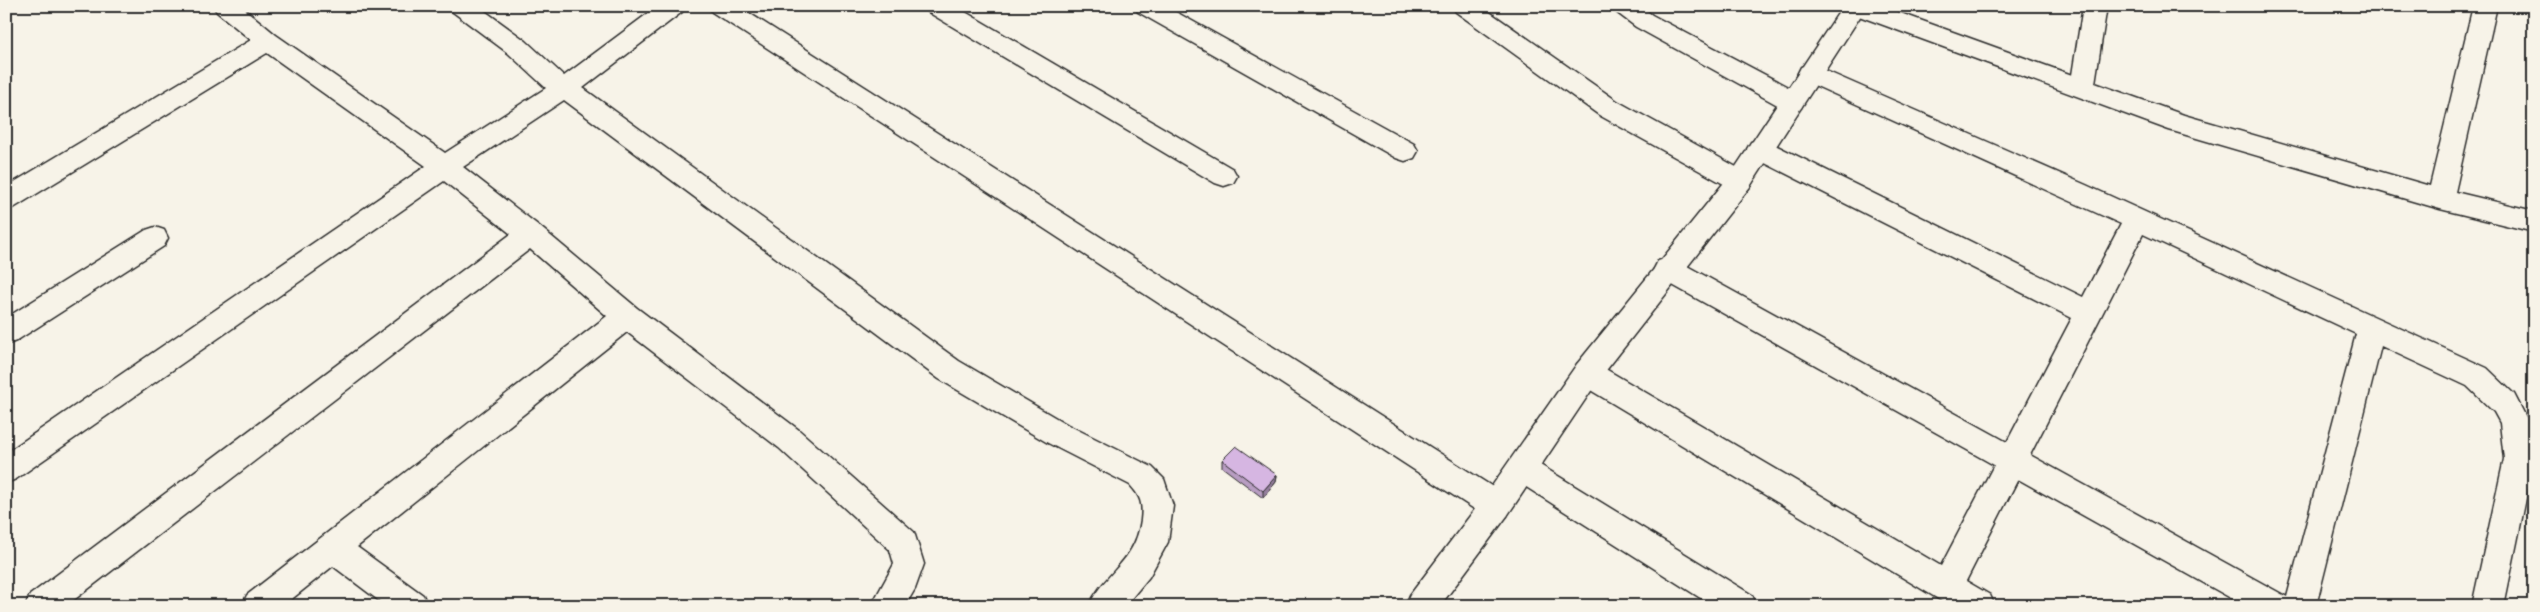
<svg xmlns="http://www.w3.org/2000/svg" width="2540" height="612" viewBox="0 0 2540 612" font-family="Mali,sans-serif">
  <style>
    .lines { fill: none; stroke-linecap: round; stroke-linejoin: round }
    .street-casing { stroke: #2b2b2b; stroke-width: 3 }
    .secondary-casing { stroke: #2b2b2b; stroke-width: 3 }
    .street { fill: #f7f3e8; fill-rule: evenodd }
    .secondary { fill: #f7f3e8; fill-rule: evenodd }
    .wall { fill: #b89dc2; stroke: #2b2b2b }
    .shaded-wall { fill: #967f9e; stroke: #2b2b2b }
    .building { fill: #d6b6e2; stroke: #2b2b2b }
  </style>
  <rect width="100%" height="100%" fill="#f7f3e8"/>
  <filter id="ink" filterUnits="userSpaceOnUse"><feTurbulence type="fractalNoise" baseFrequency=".02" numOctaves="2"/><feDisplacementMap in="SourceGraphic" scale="10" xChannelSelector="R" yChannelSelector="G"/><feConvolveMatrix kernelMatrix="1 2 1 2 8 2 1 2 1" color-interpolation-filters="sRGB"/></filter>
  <g filter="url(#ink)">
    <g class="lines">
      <!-- street casing -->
      <g class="street-casing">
        <path id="street" d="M213,6H241L276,35L445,153L546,88L508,53L453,12L449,6H478L526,41L564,76L658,6H686L682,12L583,88L959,361L1068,425L1152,467L1164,479L1173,506L1168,542L1149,577L1125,606H1089C1105,571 1135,563 1141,520C1143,504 1141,497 1130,485L1048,443L939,379L564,100L463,167L539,226L637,308L799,430L914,532L924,564L915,589L905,606H871L894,564L890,550L779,448L627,332L357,547L423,595L428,606H386L333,566L283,606H242L247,595L607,316L530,249L66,606H25L30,595L511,234L444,181L16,479L6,483V453L426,166L267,53L15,207L6,210V187L251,40L217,12Z
          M708,6H738L1507,496L1511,506L1507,516L1496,520L1485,516L712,12Z
          M924,6H955L1233,169L1237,176L1233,183L1224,186L1215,183L928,12Z
          M1134,6H1165L1414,144L1418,151L1414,158L1405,161L1396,158L1138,12Z
          M1452,6H1481L1617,101L1749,174L1753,181L1749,188L1740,191L1731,188L1599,115L1456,12Z
          M1612,6H1641L1652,15L1801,94L1804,101L1801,108L1792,110L1783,108L1636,27L1616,12Z
          M1844,6H1881L2072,75L2083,6H2107L2095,83L2184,115L2430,186L2473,6H2497L2455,192L2534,211V232L2440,209L2169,130L1848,12Z
          M1810,64L2086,185L2487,368L2514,394L2529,423L2534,459L2504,606H2472L2504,459L2500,423L2494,412L2467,386L2381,346L2316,606H2245L2018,479L1966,581L1990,595L1995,606H1950L1577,382L1573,373L1577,364L1587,361L1597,364L1941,566L1994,465L1658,277L1654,269L1658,261L1668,258L1678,261L2007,442L2072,318L1751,156L1747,149L1751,142L1760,139L1769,142L2083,297L2121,224L1801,79L1798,73L1801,67ZM2143,234L2356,334L2287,597L2030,455Z
          M155,227L164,230L168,238L164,246L16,341L6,345V318L146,230Z
          M1522,456L1532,460L1752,595L1757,606H1713L1512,478L1507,469L1512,460Z"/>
      </g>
      <!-- secondary casing -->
      <g class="secondary-casing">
        <path id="secondary" d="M1843,6H1867L1749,188L1597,382L1507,516L1440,606H1405L1410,595L1485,496L1577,364L1731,174Z"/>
      </g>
      <!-- street -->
      <use href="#street" class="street"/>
      <!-- secondary -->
      <use href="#secondary" class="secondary"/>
    </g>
    <!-- wall -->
    <path class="wall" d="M1222,460L1277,475L1276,482L1263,498L1222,467Z"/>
    <!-- shaded-wall -->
    <path class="shaded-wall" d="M1277,475L1276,482L1263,498V491Z"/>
    <!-- building -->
    <path class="building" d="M1236,446L1277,475L1263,491L1222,460Z"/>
  </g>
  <!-- margin -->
  <rect width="2540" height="612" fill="none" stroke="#f7f3e8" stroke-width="25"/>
  <rect x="12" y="12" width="2515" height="587" fill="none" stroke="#2b2b2b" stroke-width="2" filter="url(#ink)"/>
</svg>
